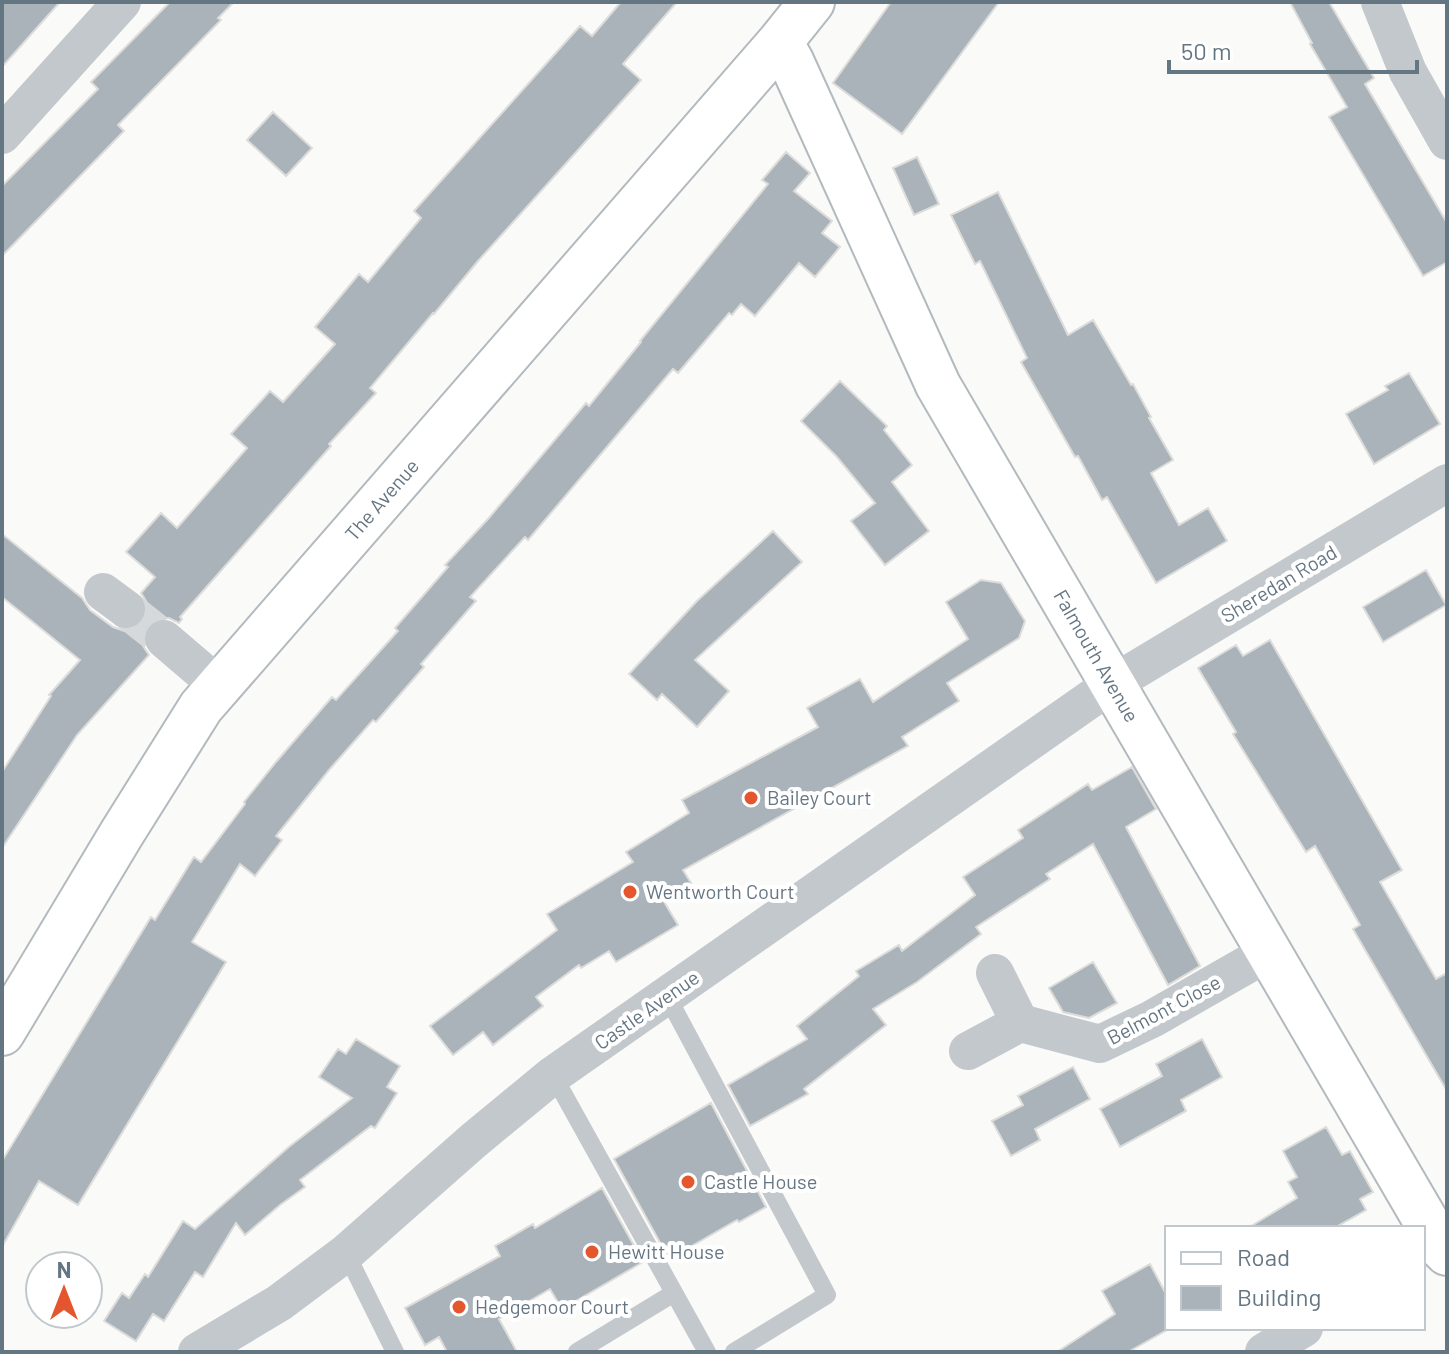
<svg xmlns="http://www.w3.org/2000/svg" width="1449" height="1354" viewBox="0 0 1449 1354" font-family="Barlow,sans-serif">
  <style>
    .building { fill: #aab3b9; stroke: #dcdcda; stroke-width: 2 }
    .lines { fill: none; stroke-linecap: round; stroke-linejoin: round }
    .street-tunnel { stroke: #d5d9db; stroke-width: 38; stroke-dasharray: 38 19; stroke-linecap: butt }
    .secondary-casing { stroke: #b3babf; stroke-width: 48 }
    .lane { stroke: #c3c8cc; stroke-width: 18 }
    .street { stroke: #c3c8cc; stroke-width: 38 }
    .secondary { stroke: #fff; stroke-width: 44 }
    .poi-dot { fill: #e4572e; stroke: #fff; stroke-width: 3 }
    .labels { text-anchor: middle; stroke-width: 8; stroke-linejoin: round; paint-order: stroke }
    .street-label { font-size: 20px; fill: #657683; stroke: #fff }
    .poi-label { font-size: 20px; fill: #657683; stroke: #fff; text-anchor: start }
  </style>
  <rect width="100%" height="100%" fill="#fafaf8"/>
  <!-- building -->
  <path class="building" d="M2,2H60L2,67Z
    M170,2H234L218,18L221,20L118,125L124,131L2,256V186L98,89L91,82Z
    M621,2H677L623,64L641,80L478,261L434,314L433,313L370,388L376,393L329,444L331,446L180,617L182,619L179,623L169,618H157L147,625L142,636L143,646L149,655L77,735L2,848V772L51,696L49,695L80,660L2,597V534L82,598L90,610L113,627L124,631L134,629L143,623L148,611L146,601L141,593L155,577L126,552L161,513L177,528L247,448L231,434L270,391L283,402L335,344L315,327L359,274L368,282L421,218L414,211L580,26L592,36Z
    M891,2H999L902,134L833,83Z
    M1290,2H1329L1374,78L1365,84L1447,223V262L1423,276L1329,117L1347,107L1310,44L1312,43Z
    M273,112L312,148L286,176L247,140Z
    M786,152L810,173L794,191L832,221L822,233L840,247L815,277L799,263L755,316L741,304L732,315L729,313L678,373L673,369L528,540L525,537L470,597L476,601L421,664L424,667L376,722L373,720L329,770L276,836L282,840L255,876L240,864L192,942L226,962L78,1205L39,1181L2,1247V1161L151,917L155,920L194,857L201,862L245,804L244,802L276,762L332,697L336,700L398,631L395,628L448,567L445,565L488,519L586,403L589,406L641,342L640,341L768,184L762,180Z
    M917,157L939,204L914,215L893,168Z
    M998,192L1068,335L1093,320L1131,385L1133,384L1151,417L1149,418L1173,460L1151,473L1179,525L1208,508L1227,541L1156,583L1107,497L1102,500L1078,456L1075,457L1021,362L1027,358L980,261L975,264L951,215Z
    M1409,373L1440,424L1374,464L1346,414L1388,390L1385,386Z
    M840,381L887,426L884,430L912,465L892,482L929,531L885,565L851,521L875,503L837,457L801,421Z
    M773,531L802,562L695,660L729,691L697,727L662,694L657,700L629,674L697,601Z
    M1426,570L1446,605L1383,642L1363,607Z
    M981,580L1001,583L1025,621L1019,638L947,683L959,701L902,737L908,746L683,870L691,883L663,900L678,925L616,962L609,951L581,968L579,965L536,997L543,1006L493,1045L483,1032L453,1055L430,1026L557,930L547,914L633,862L626,852L689,813L682,800L818,727L807,708L860,679L873,702L968,639L946,602Z
    M1270,640L1402,870L1380,882L1436,979L1447,973V1091L1353,929L1360,925L1315,846L1306,852L1233,734L1236,732L1198,668L1236,645L1243,656Z
    M1132,767L1156,809L1126,827L1200,966L1168,985L1093,844L1046,874L1050,879L976,927L981,934L917,982L873,1009L886,1025L804,1089L808,1094L750,1126L728,1085L807,1039L797,1026L859,976L856,971L899,945L902,951L975,895L963,877L1023,838L1018,830L1088,784L1092,790Z
    M1093,962L1117,1003L1089,1018L1063,1012L1049,988Z
    M356,1039L400,1066L387,1087L397,1093L375,1128L371,1126L300,1180L305,1187L280,1205L245,1235L236,1223L203,1277L195,1272L164,1321L153,1314L136,1341L104,1321L122,1293L129,1298L145,1274L148,1277L183,1221L195,1229L290,1146L352,1098L319,1077L338,1049L346,1054Z
    M1202,1039L1222,1077L1181,1100L1186,1111L1120,1147L1100,1109L1162,1076L1156,1064Z
    M1073,1067L1090,1099L1035,1129L1040,1140L1011,1156L992,1121L1023,1105L1018,1096Z
    M711,1103L766,1207L739,1222L737,1220L669,1259L614,1159Z
    M1326,1127L1342,1155L1350,1151L1373,1192L1360,1199L1366,1210L1334,1228H1248L1297,1198L1288,1182L1297,1177L1283,1151Z
    M602,1188L643,1262L562,1309L550,1289L499,1319L517,1352H447L439,1337L425,1345L405,1308L500,1256L495,1246L533,1224L535,1228Z
    M1150,1264L1167,1296V1330L1128,1352H1057L1115,1314L1102,1291Z"/>
  <g class="lines">
    <!-- street-tunnel -->
    <path class="street-tunnel" d="M126,609L164,639"/>
    <!-- secondary casing -->
    <g class="secondary-casing">
      <path id="secondary" d="M780,42L791,61L938,385L1441,1247L1447,1253
        M2,1033L122,833L201,707L780,42L812,2"/>
    </g>
    <!-- lane -->
    <path class="lane" d="M667,996L827,1295L734,1352
      M553,1075L707,1352
      M346,1253L395,1352
      M577,1352L674,1293"/>
    <!-- street -->
    <path class="street" d="M1380,2L1408,72L1447,141
      M2,135L122,2
      M103,592L126,609
      M164,639L219,686
      M995,973L1020,1023
      M968,1051L1020,1023L1100,1044L1152,1019L1269,952
      M197,1352L279,1303L346,1253L473,1141L553,1075L1112,684L1447,483
      M1264,1352L1304,1328"/>
    <!-- secondary -->
    <use href="#secondary" class="secondary"/>
  </g>
  <!-- markers -->
  <g class="poi-dot">
    <circle cx="751" cy="798" r="8"/>
    <circle cx="630" cy="892" r="8"/>
    <circle cx="688" cy="1182" r="8"/>
    <circle cx="592" cy="1252" r="8"/>
    <circle cx="459" cy="1307" r="8"/>
  </g>
  <g class="labels">
    <!-- street labels -->
    <g class="street-label">
      <text transform="translate(382 500) rotate(-49)" y="7">The Avenue</text>
      <text transform="translate(1279 584) rotate(-31)" y="7">Sheredan Road</text>
      <text transform="translate(1096 656) rotate(60)" y="7">Falmouth Avenue</text>
      <text transform="translate(647 1010) rotate(-35)" y="7">Castle Avenue</text>
      <text transform="translate(1164 1010) rotate(-28)" y="7">Belmont Close</text>
    </g>
    <!-- poi labels -->
    <g class="poi-label">
      <text x="767" y="805">Bailey Court</text>
      <text x="646" y="899">Wentworth Court</text>
      <text x="704" y="1189">Castle House</text>
      <text x="608" y="1259">Hewitt House</text>
      <text x="475" y="1314">Hedgemoor Court</text>
    </g>
  </g>
  <!-- border -->
  <rect width="1449" height="1354" fill="none" stroke="#657683" stroke-width="8"/>
  <!-- legend -->
  <rect x="1165" y="1226" width="260" height="104" fill="#ffffff" stroke="#c1c8cd" stroke-width="2"/>
  <rect x="1181" y="1252" width="40" height="12" fill="#ffffff" stroke="#c1c8cd" stroke-width="2"/>
  <text x="1237" y="1266" font-size="24" fill="#657683">Road</text>
  <rect x="1181" y="1286" width="40" height="24" fill="#aab3b9" stroke="#c1c8cd" stroke-width="2"/>
  <text x="1237" y="1306" font-size="24" fill="#657683">Building</text>
  <!-- north arrow -->
  <g transform="translate(64 1290)"><circle r="38" fill="#ffffff" stroke="#c1c8cd" stroke-width="2"/>
  <path d="M0-6L14 30L0 20L-14 30Z" fill="#e4572e"/>
  <text y="-12" font-size="22" font-weight="bold" text-anchor="middle" fill="#657683">N</text>
  </g>
  <!-- scale -->
  <path d="M1169 60v12h248v-12" fill="none" stroke="#657683" stroke-width="4"/>
  <text x="1181" y="60" font-size="24" fill="#657683" stroke="#ffffff" stroke-width="6" paint-order="stroke">50 m</text>
</svg>
